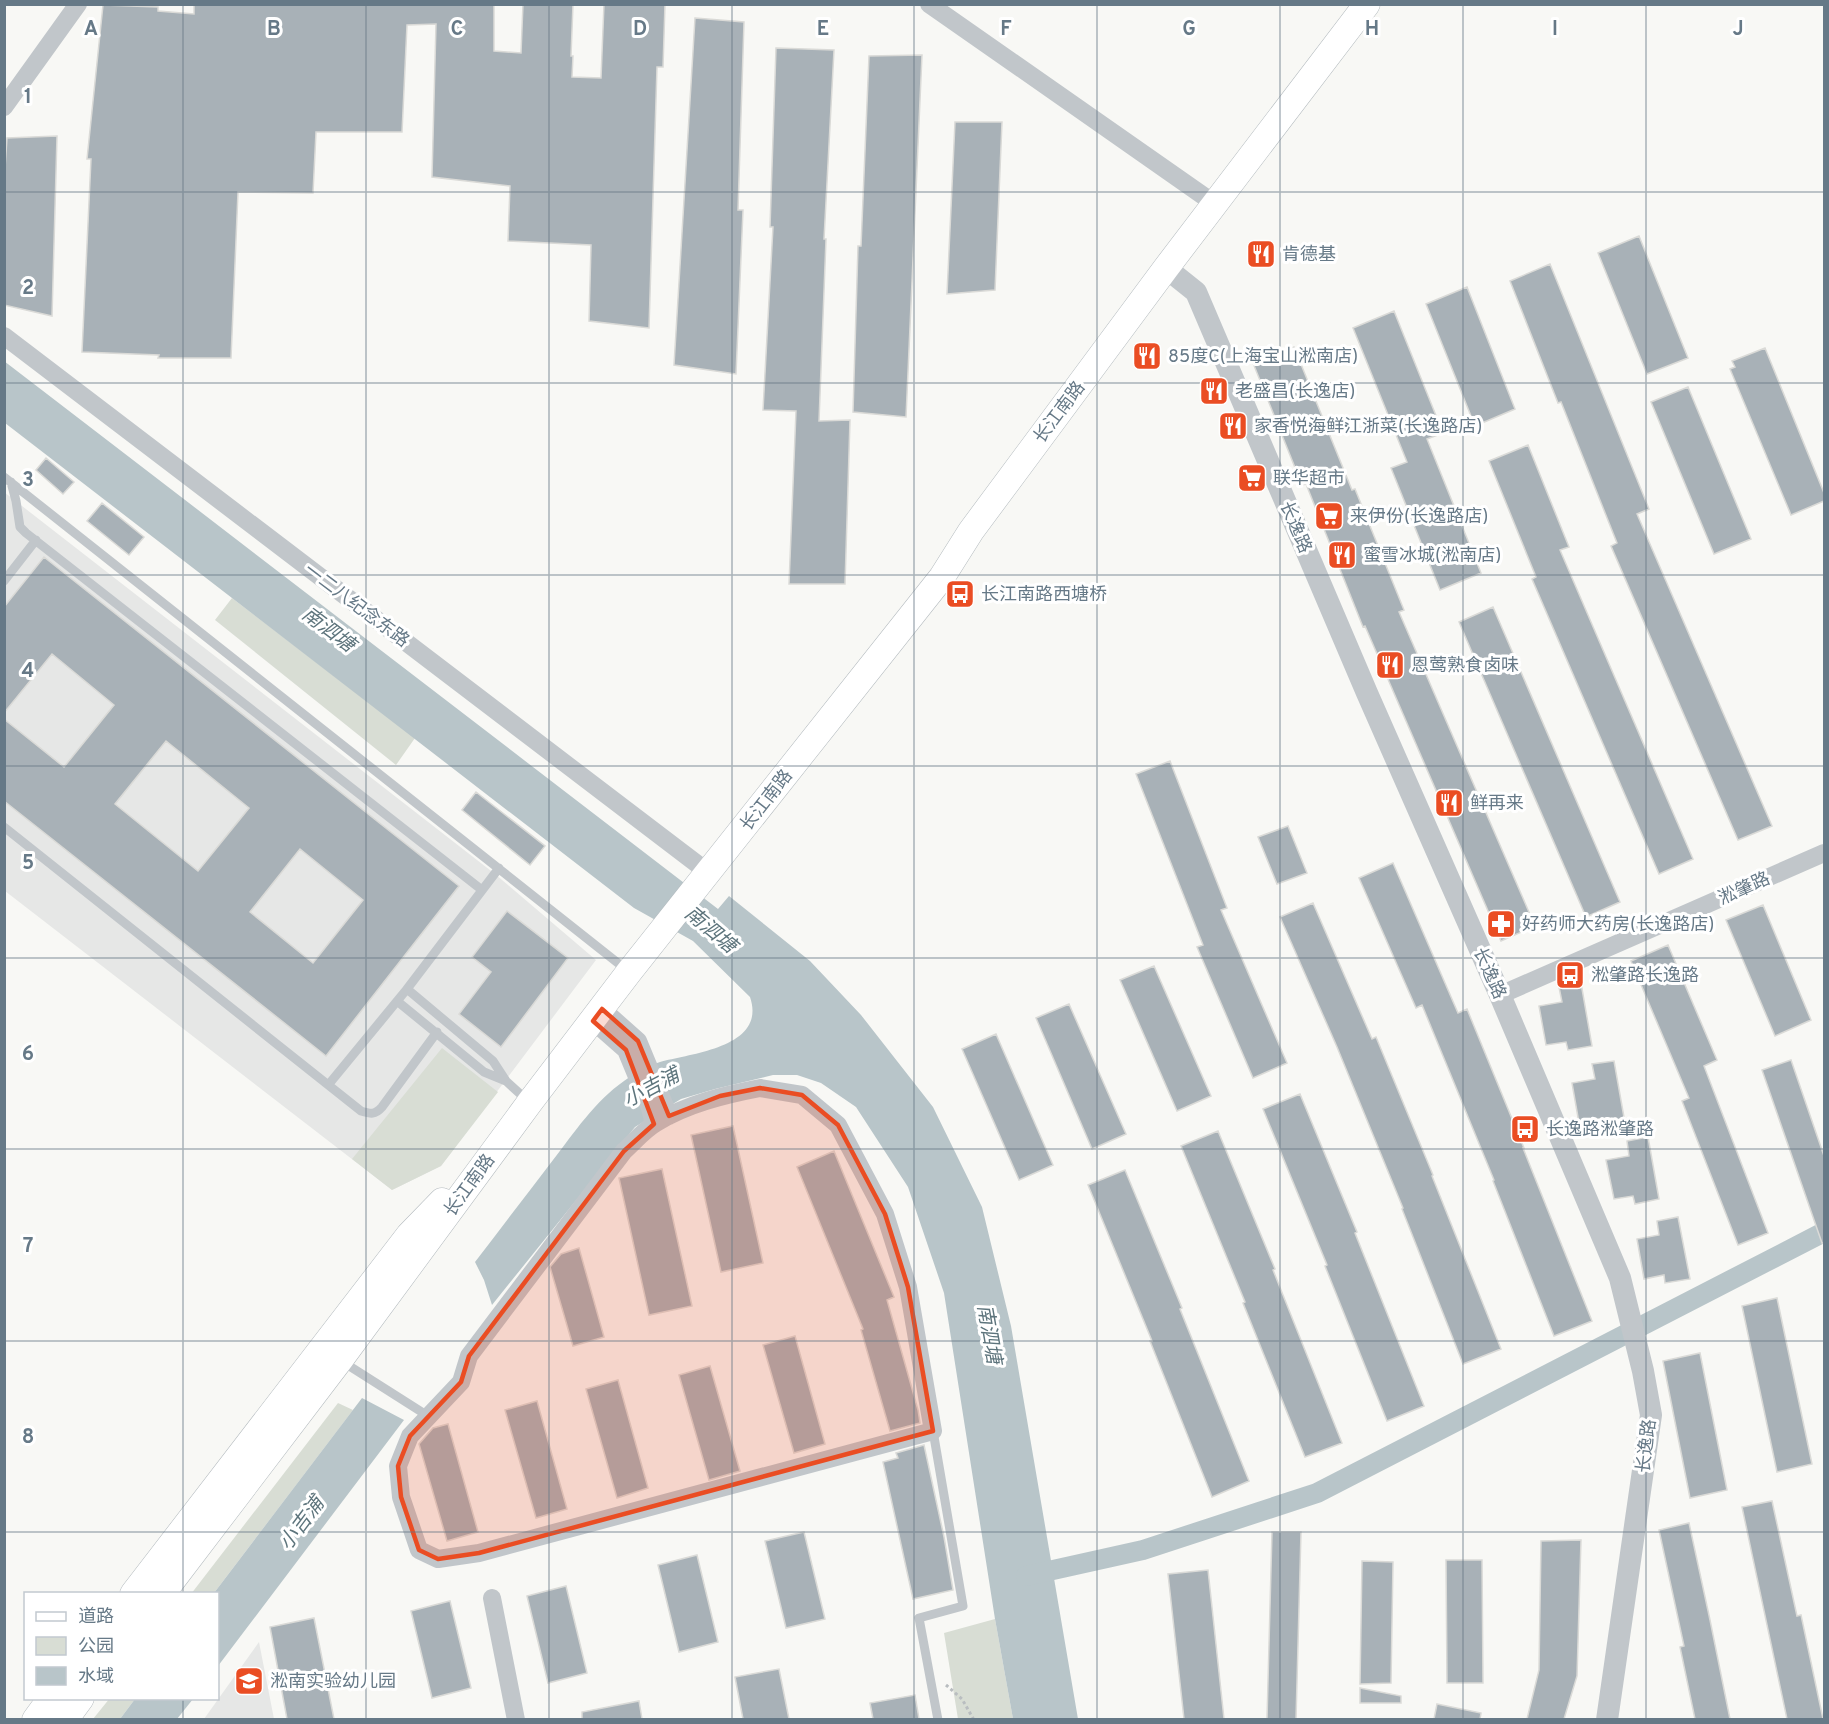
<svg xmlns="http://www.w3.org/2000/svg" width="1829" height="1724" viewBox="0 0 1829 1724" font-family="Overpass,'Noto Sans SC',sans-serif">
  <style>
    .built { fill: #e6e7e6 }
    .green { fill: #d8ddd4 }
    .water { fill: #b8c5c9 }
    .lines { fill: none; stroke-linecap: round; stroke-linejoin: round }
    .canal { stroke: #b8c5c9; stroke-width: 20 }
    .building { fill: #a8b1b7; stroke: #dadad7; stroke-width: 1.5; fill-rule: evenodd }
    .secondary-casing { stroke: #b3babe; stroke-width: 27 }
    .path { stroke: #b9bdc0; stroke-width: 3; stroke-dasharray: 3 3; stroke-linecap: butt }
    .service { stroke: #c1c6ca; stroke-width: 9 }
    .minor { stroke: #c1c6ca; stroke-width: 18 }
    .tertiary { stroke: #c1c6ca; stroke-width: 22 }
    .secondary { stroke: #fff; stroke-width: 26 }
    .marked { fill: #ea4d23; fill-opacity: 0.2; stroke: #ea4d23; stroke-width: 4.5; stroke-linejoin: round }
    .grid { fill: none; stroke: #667987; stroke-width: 1.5; stroke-opacity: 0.55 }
    .labels { text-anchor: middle; stroke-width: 6; stroke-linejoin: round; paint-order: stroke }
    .poi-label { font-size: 18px; fill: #667987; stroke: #fff; text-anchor: start }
    .street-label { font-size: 18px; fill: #667987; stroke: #fff }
    .water-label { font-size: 20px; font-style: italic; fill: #5d747c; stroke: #fff }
    .grid-label { font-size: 20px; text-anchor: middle; font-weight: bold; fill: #667987; stroke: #fff; stroke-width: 6; stroke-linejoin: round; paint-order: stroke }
  </style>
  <rect width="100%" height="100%" fill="#f8f8f5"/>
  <!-- built -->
  <path class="built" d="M4,492L495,874L596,960L441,1166L392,1190L5,891Z
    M259,1642L274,1719H204Z"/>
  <!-- green -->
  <path class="green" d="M232,598L415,738L396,765L215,620Z
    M442,1048L498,1092L441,1166L392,1190L352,1159Z
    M338,1403L353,1410L214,1593L191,1594Z
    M995,1619L1013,1719H958L944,1633Z
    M110,1698L135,1699L120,1719H93Z"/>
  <!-- water -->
  <path class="water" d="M4,361L718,909L729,896L810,961L861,1015L933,1107L982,1207L1011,1326L1078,1719H1013L995,1619L944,1293L908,1187L856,1107L821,1083L797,1075H773L715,1089L681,1099L635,1127L492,1305L484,1280L475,1262C501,1228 527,1194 553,1160C574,1133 595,1101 624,1081C634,1074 649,1065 660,1062C693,1053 767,1047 750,997L693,941L634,908L5,423Z
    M362,1398L404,1420L218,1666V1594L214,1593Z
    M135,1699L136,1698L193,1699L177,1719H120Z"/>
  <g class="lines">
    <!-- canal -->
    <path class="canal" d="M1026,1576L1143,1550L1317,1493L1824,1232"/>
  </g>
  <!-- building -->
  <path class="building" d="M194,4H494V51L521,53L523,4H573L571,56H573L572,77L601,78L604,4H665L663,67H657L649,328L589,321L591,245L508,241L510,186L432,177L436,24L407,25L402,132H316L313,193L238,192L231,358H158L159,355L82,352L91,159H87L103,5L158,7V11L194,14Z
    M695,18L744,22L738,210H743L736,374L674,365Z
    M776,48L834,50L824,239H826L819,421L850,420L845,584H789L796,411L763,410L773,227H770Z
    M922,55L906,417L853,412L858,246H861L869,56Z
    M955,122H1002L995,290L947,294Z
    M57,136L52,316L4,305V183L7,138Z
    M1639,236L1688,358L1647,374L1598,253Z
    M1550,264L1649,509L1637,514L1772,826L1738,840L1611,546L1617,543L1561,402L1558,403L1510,281Z
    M1467,287L1515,409L1475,426L1426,304Z
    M1394,311L1443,433L1427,439L1481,573L1440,590L1391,468L1407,462L1353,328Z
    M1294,347L1352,490L1355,489L1404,610L1399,612L1535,926L1501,941L1365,626L1363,627L1306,484L1302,485L1253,363Z
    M1765,348L1824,493V501L1791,515L1730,369L1735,367L1732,361Z
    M1688,387L1751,539L1714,554L1651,402Z
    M1528,445L1569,547L1560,550L1693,859L1659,874L1532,579L1536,577L1489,461Z
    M46,458L74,482L63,494L36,470Z
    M102,503L144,537L129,555L87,521Z
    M44,557L459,886L326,1056L4,801V719L64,767L114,705L52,654L4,713V607ZM166,741L249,808L198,871L115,804ZM300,849L363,900L313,963L250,912Z
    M1493,607L1620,902L1586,917L1459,622Z
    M1170,761L1227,908L1221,910L1287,1063L1253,1078L1197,947L1203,945L1136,774Z
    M476,792L545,846L530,865L462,810Z
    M1288,826L1307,873L1277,884L1258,837Z
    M1393,863L1458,1013L1467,1009L1524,1148H1523L1592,1321L1554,1336L1493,1181L1494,1180L1422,1005L1416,1008L1359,878Z
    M1313,903L1372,1039L1376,1037L1433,1175L1432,1176L1501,1349L1463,1364L1402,1209L1403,1208L1337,1047L1280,917Z
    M1763,905L1811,1020L1775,1036L1726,920Z
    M507,911L568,958L501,1047L459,1014L491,972L472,957Z
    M1668,945L1717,1060L1704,1066L1768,1233L1738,1245L1682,1101L1689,1098L1631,961Z
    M1154,966L1211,1096L1177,1111L1120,980Z
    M1581,983L1592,1046L1568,1050L1566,1042L1546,1045L1539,1006L1562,1002L1559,987Z
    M1069,1004L1126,1134L1092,1149L1036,1018Z
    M996,1034L1053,1165L1019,1180L962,1049Z
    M1791,1060L1824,1156V1243H1822L1762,1070Z
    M1614,1061L1625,1123L1600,1127L1599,1119L1579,1123L1572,1083L1595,1079L1592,1064Z
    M1300,1094L1357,1232L1355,1233L1424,1406L1387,1421L1325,1266L1327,1265L1263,1109Z
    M733,1126L763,1263L721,1272L691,1135Z
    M1218,1131L1275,1269L1273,1270L1342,1443L1305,1457L1243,1303L1245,1302L1181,1146Z
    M1648,1137L1659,1199L1635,1204L1633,1196L1614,1199L1606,1160L1629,1156L1627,1141Z
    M834,1151L894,1297L887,1300L918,1410L920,1423L890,1431L861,1330L863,1329L797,1167Z
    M662,1169L692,1306L649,1315L619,1178Z
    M1125,1170L1182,1308L1180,1309L1249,1481L1212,1497L1150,1341H1152L1088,1185Z
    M1678,1217L1690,1279L1665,1283L1664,1275L1644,1279L1637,1239L1659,1235L1657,1221Z
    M579,1248L604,1337L573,1346L550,1267L561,1254Z
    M1777,1298L1812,1464L1777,1472L1742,1306Z
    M795,1336L825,1444L794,1453L763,1345Z
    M1700,1353L1727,1490L1690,1498L1663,1361Z
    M710,1366L740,1471L709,1480L679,1375Z
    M618,1380L648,1488L617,1498L586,1389Z
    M537,1401L567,1509L536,1518L505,1410Z
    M448,1424L478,1532L447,1541L419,1444L433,1428Z
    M924,1445L944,1537L953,1590L913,1599L883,1462L898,1458L896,1453Z
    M1772,1501L1797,1616L1801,1615L1823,1719H1787L1742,1507Z
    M1689,1523L1710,1620L1730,1719H1695L1680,1647L1684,1646L1659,1530Z
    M804,1532L825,1619L786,1628L765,1541Z
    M1272,1532H1301L1296,1719H1267Z
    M1581,1540L1577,1676L1564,1719H1527L1539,1670L1541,1541Z
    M697,1555L718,1642L679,1652L658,1565Z
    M1446,1560H1482L1483,1683H1447Z
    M1362,1561L1393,1562L1391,1683L1360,1684Z
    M1208,1570L1224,1719H1184L1168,1574Z
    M566,1586L587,1673L548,1683L527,1596Z
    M450,1601L471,1688L432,1698L411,1611Z
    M314,1618L334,1719H287L270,1627Z
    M779,1669L789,1719H743L735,1677Z
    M1360,1688L1401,1696V1703H1360Z
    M915,1695L919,1719H873L870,1703Z
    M639,1701L642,1719H582V1712Z
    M1437,1704L1481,1713L1480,1719H1434Z"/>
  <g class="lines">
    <!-- secondary casing -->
    <g class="secondary-casing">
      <path id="secondary" d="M133,1594L409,1235L442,1201
        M162,1594L340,1360L530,1102L629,972L942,577L971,531L1166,268L1367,4
        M35,1720L51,1698
        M65,1720L81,1698"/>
    </g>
    <!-- path -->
    <path class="path" d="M946,1685L962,1699L974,1720"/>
    <!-- service -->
    <path class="service" d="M4,477L628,971
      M11,482L16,501L20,527L26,533L482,890
      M4,581L36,540
      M4,827L361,1111C371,1114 375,1115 382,1107L437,1032
      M407,989L493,1061L506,1081L528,1101
      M397,1001L484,1072L506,1081
      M329,1084L407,989L499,868
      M343,1362L428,1416
      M933,1431L963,1606L919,1618L938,1720"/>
    <!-- minor -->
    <path class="minor" d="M929,4L1215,204
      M4,107L78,4
      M4,336L709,873
      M1500,995L1824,853
      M602,1009L638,1041L669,1116
      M593,1021L626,1050L650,1108L654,1124
      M760,1088L802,1095L838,1125L885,1214L908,1287L933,1431L479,1553L438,1559L419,1550L401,1497L398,1466L410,1436L461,1382L469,1356L624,1151C634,1142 644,1130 656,1123C687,1104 724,1095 760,1088Z
      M492,1598L516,1720"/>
    <!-- tertiary -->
    <path class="tertiary" d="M1166,268L1196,292L1367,693L1500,995L1620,1278L1643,1371L1651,1415L1607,1720"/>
    <!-- secondary -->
    <use href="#secondary" class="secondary"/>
  </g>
  <!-- marked area -->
  <path class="marked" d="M602,1009L638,1041L669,1116L720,1096L760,1088L802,1095L838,1125L885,1214L908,1287L933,1431L479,1553L438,1559L419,1550L401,1497L398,1466L410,1436L461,1382L469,1356L624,1151L654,1124L626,1050L593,1021Z"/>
  <!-- grid -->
  <path class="grid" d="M183,4V1594M366,4V1720M549,4V1720M732,4V1720M914,4V1720M1097,4V1720M1280,4V1720M1463,4V1720M1646,4V1720M4,192H1824M4,383H1824M4,575H1824M4,766H1824M4,958H1824M4,1149H1824M4,1341H1824M4,1532H1824M183,1698V1720"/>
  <!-- icons -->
  <defs>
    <g id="restaurant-square" transform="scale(1.5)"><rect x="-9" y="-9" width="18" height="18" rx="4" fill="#ea4d23" stroke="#fff"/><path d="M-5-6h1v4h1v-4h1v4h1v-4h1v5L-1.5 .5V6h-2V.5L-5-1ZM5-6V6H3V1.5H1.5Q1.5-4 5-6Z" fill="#fff"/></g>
    <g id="supermarket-square" transform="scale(1.5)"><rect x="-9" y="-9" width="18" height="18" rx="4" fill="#ea4d23" stroke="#fff"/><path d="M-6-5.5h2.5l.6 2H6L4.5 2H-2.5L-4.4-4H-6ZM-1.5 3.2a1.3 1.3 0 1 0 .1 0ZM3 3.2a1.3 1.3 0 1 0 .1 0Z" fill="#fff"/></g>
    <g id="bus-square" transform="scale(1.5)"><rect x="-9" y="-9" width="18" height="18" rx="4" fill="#ea4d23" stroke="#fff"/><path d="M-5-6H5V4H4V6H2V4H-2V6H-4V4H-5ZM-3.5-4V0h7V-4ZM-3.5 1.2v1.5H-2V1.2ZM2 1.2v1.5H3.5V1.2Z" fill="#fff"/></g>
    <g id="pharmacy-square" transform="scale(1.5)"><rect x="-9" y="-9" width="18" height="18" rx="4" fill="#ea4d23" stroke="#fff"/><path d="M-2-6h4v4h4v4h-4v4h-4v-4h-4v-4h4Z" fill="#fff"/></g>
    <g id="school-square" transform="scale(1.5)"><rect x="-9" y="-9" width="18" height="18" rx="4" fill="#ea4d23" stroke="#fff"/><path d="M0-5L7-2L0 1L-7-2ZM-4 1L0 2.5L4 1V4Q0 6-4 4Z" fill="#fff"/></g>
  </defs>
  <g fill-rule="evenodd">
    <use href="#restaurant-square" x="1261" y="254"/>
    <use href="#restaurant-square" x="1147" y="356"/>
    <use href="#restaurant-square" x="1214" y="391"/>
    <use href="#restaurant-square" x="1233" y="426"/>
    <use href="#supermarket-square" x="1252" y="478"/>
    <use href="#supermarket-square" x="1329" y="516"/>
    <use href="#restaurant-square" x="1342" y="555"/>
    <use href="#bus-square" x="960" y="594"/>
    <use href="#restaurant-square" x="1390" y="665"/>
    <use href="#restaurant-square" x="1449" y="803"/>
    <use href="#pharmacy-square" x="1501" y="924"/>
    <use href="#bus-square" x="1570" y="975"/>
    <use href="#bus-square" x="1525" y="1129"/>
    <use href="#school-square" x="249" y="1681"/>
  </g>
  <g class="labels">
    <!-- poi labels -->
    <g class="poi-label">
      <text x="1282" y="260">肯德基</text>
      <text x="1168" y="362">85度C(上海宝山淞南店)</text>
      <text x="1235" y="397">老盛昌(长逸店)</text>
      <text x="1254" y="432">家香悦·海鲜·江浙菜(长逸路店)</text>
      <text x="1273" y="484">联华超市</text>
      <text x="1350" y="522">来伊份(长逸路店)</text>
      <text x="1363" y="561">蜜雪冰城(淞南店)</text>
      <text x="981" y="600">长江南路西塘桥</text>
      <text x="1411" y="671">恩莺熟食卤味</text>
      <text x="1470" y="809">鲜再来</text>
      <text x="1522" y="930">好药师大药房(长逸路店)</text>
      <text x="1591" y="981">淞肇路长逸路</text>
      <text x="1546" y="1135">长逸路淞肇路</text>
      <text x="270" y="1687">淞南实验幼儿园</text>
    </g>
    <!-- street labels -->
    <g class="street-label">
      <text transform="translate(1059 412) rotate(-53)" y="6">长江南路</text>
      <text transform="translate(1296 527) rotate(67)" y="6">长逸路</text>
      <text transform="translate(357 605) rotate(37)" y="6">一二八纪念东路</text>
      <text transform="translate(766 800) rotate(-52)" y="6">长江南路</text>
      <text transform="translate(1744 888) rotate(-24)" y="6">淞肇路</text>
      <text transform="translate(1490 973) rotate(66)" y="6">长逸路</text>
      <text transform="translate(469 1185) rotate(-54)" y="6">长江南路</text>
      <text transform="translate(1646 1446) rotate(-83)" y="6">长逸路</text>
    </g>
    <!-- water labels -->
    <g class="water-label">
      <text transform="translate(329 629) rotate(37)" y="7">南泗塘</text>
      <text transform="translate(711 929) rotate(40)" y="7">南泗塘</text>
      <text transform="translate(651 1087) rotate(-28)" y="7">小吉浦</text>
      <text transform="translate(990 1334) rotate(80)" y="7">南泗塘</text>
      <text transform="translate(301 1523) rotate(-53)" y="7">小吉浦</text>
    </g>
  </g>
  <g class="grid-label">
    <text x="91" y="35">A</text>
    <text x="274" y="35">B</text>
    <text x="457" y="35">C</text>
    <text x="640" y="35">D</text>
    <text x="823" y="35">E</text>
    <text x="1006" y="35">F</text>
    <text x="1189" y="35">G</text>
    <text x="1372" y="35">H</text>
    <text x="1555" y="35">I</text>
    <text x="1738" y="35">J</text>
    <text x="28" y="103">1</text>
    <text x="28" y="294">2</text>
    <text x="28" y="486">3</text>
    <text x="28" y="677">4</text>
    <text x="28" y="869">5</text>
    <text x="28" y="1060">6</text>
    <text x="28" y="1252">7</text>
    <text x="28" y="1443">8</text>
  </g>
  <!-- border -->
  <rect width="1829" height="1724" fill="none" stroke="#667987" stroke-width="12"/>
  <!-- legend -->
  <rect x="24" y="1592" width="195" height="108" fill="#ffffff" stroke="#c2c9cf" stroke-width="1.5"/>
  <rect x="36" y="1612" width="30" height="9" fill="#ffffff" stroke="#c2c9cf" stroke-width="1.5"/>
  <text x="78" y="1622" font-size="18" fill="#667987">道路</text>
  <rect x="36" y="1637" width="30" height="18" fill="#d8ddd4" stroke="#c2c9cf" stroke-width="1.5"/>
  <text x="78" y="1652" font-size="18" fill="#667987">公园</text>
  <rect x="36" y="1667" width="30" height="18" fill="#b8c5c9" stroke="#c2c9cf" stroke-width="1.5"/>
  <text x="78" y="1682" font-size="18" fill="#667987">水域</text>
</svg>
